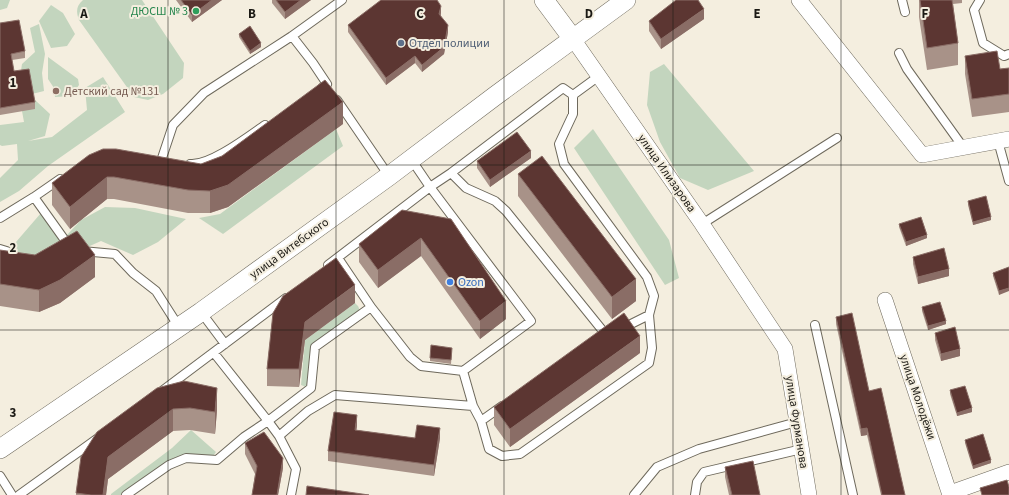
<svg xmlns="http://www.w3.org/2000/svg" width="1009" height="495" viewBox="0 0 1009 495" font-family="'Source Sans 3',sans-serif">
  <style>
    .green { fill: #c3d5be }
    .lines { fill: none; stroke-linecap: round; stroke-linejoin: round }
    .service-casing { stroke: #6e695c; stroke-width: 10 }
    .minor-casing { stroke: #6e695c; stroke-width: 16 }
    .tertiary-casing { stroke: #6e695c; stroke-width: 20 }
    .service { stroke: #fff; stroke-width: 8 }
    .minor { stroke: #fff; stroke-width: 15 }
    .tertiary { stroke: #fff; stroke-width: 19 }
    .wall { fill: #a89288 }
    .shaded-wall { fill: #8a6d66 }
    .building { fill: #5c3632; stroke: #8a6d66 }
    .grid { fill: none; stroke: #1b1914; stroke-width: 1; stroke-opacity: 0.55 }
    .leisure-dot { fill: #2e9e5b; stroke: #f4eedf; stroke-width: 1.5 }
    .service-dot { fill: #5c6f8a; stroke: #f4eedf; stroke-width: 1.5 }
    .education-dot { fill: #8d6e63; stroke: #f4eedf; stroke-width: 1.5 }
    .shop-dot { fill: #3f7fe0; stroke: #f4eedf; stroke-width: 1.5 }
    .labels { text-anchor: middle; stroke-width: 4; stroke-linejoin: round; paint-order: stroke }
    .leisure-label { font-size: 12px; fill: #27864d; stroke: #f4eedf; text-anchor: end }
    .service-label { font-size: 12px; fill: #4e5e75; stroke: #f4eedf; text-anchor: start }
    .education-label { font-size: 12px; fill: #785e54; stroke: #f4eedf; text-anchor: start }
    .street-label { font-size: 12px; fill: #1b1914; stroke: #f4eedf }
    .shop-label { font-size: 12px; fill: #366cbe; stroke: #f4eedf; text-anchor: start }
    .grid-label { font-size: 13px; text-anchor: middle; font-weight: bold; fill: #1b1914; stroke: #f4eedf; stroke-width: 4; stroke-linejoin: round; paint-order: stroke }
  </style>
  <rect width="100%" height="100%" fill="#f4eedf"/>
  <!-- green -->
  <path class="green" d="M0,0H10L7,8L0,10Z
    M83,0H142L184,63L183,78L163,94L148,100L134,97L79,20C76,12 76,6 83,0Z
    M51,5L63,13L75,34L67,46L51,48L39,21Z
    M39,24L45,54L42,73L44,91L32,94L20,77L22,64L35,52L30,28Z
    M48,57L78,79L79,85L71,96L55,97L54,88L48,79Z
    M664,64L754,171L708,190L680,178L660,142L647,105L650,72Z
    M103,77L125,112L48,166L19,191L0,202V178L18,160L17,144L2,146L0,145V125L24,122L22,111L35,100L50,114L45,136L28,141L52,137L87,110L85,88Z
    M336,129L343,146L223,234L199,218L220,214Z
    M593,129L669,240L679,278L665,285L574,148Z
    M105,207L135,208L186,219L158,242L133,255L101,241L83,249L14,263L16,242L41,213L67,235L81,220Z
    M355,303L358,306L361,313L311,345L309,388L301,385L305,340Z
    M191,430L216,452L211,459L181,455L124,495H111V494L172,448Z"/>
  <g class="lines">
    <!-- service casing -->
    <g class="service-casing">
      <path id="service" d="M902,0L905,12
        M980,0L974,10L983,43L1004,56L1009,54
        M899,53L907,69L963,147
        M322,88L327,84L313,63L292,36L342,0
        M563,88L573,95V114L559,144L564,164L647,277L654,296L649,315L652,348L649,363L520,454L502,456L489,449L481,421L473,406L463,371L531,321L430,187L451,173Z
        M573,95L599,76
        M337,100L389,176
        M998,141L1009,181
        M161,161L173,125L204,93L292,36
        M190,164C210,166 249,136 265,125
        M451,173L466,188L495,201L506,211L607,336L605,338
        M60,179L34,197L69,246
        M0,218L34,197
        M702,224L837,138
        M0,249L13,253
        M82,251L115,254L133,273L156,291L179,327
        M328,265L430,187L411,159
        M371,307L410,357L421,366L463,371
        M201,312L225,344
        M815,325L853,495
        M623,328L649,315
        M214,353L268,421L311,388L315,347L371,307L338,258
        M162,391L286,298
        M481,421L502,406
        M279,436L308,411L335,395L473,406
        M0,476L12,495
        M19,495L98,438
        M126,495L169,465L186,458L217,460L244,437L268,421L279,436L296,469L291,495
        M634,495L657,467L699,449L797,422
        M695,495L697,482L704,472L802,449"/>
    </g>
    <!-- minor casing -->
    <g class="minor-casing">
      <path id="minor" d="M799,0L922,155L1009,139
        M573,39L702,224L785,349L809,495
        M885,300L950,495
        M950,493L1009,472"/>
    </g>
    <!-- tertiary casing -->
    <g class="tertiary-casing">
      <path id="tertiary" d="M544,0L573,39
        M0,449L201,312L389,176L495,96L626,0"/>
    </g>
    <!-- service -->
    <use href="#service" class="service"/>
    <!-- minor -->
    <use href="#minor" class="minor"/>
    <!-- tertiary -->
    <use href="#tertiary" class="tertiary"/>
  </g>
  <!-- wall -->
  <path class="wall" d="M176,0H222L192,22Z
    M272,0H311L285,19L272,3Z
    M919,0H962V3L953,4L958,43V65L927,70L919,17Z
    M441,13V16L448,32L444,54L422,72L415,63L386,85L348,32V25Z
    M704,19L661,49L649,31V21Z
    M0,23L25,51V58L12,60L14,71L35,102V109L0,115Z
    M239,34L261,47L250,54L239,37Z
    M965,56L1000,69L1009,68V112L972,117L965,74Z
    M343,124L228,207L210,213H188L114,199H107L70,229L52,205V183L201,164Z
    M531,158L490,187L477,168V161Z
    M518,174L636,301L612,319L518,196Z
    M968,201L991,220L973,225L968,205Z
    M402,210L506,319L480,339L421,256L378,288L359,262V244Z
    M899,224L927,238L906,246L899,227Z
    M0,250L95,277L60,303L39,312L0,306Z
    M913,257L949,276L918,284L913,264Z
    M1009,267L999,295L993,276V273Z
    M355,303L305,340L299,387L267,386V369L273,313Z
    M922,307L946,324L928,330L922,311Z
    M836,317L905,495H881L867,435L861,436L836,324Z
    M935,333L960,356L941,361L935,340Z
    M452,351L451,364L430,361V358Z
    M640,353L510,447L494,425V407Z
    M157,388L217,410L215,434L190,430L173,431L108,479L106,495H76V493Z
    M950,390L972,412L957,416L950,394Z
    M357,426L356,430L415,438H440L434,476L328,461V451Z
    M965,440L991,463L973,469L965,443Z
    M245,443L283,468L278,495H252L255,474L245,454Z
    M725,467L760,495H729L725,477Z"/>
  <!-- shaded-wall -->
  <path class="shaded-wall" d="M212,0H222L192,22V15Z
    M301,0H311L285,19V12Z
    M441,6V13L439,21V14Z
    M704,9V19L661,49V39Z
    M448,25V32L444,54L422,72V65Z
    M261,43V47L250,54V51Z
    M415,56V63L386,85V78Z
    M343,102V124L228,207L210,213V191Z
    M531,151V158L490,187V180Z
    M107,177V199L70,229V207Z
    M991,217V220L973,225V222Z
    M927,235V238L906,246V242Z
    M421,238V256L378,288V270Z
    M95,255V277L60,303L39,312V290Z
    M949,269V276L918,284V277Z
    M636,279V301L612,319V297Z
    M355,285V303L305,340L299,387V369L305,322Z
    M1009,288V291L999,295V291Z
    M506,301V319L480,339V321Z
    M946,321V324L928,330V326Z
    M640,336V353L510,447V429Z
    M960,349V356L941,361V354Z
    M217,388V410L215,434V412Z
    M972,408V412L957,416V413Z
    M173,409V431L108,479L106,495H103L108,457Z
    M357,415V426L355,440V430Z
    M440,428V438L434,476V465Z
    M867,428V435L861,436V429Z
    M283,458V468L278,495H277Z
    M991,460V463L973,469V466Z"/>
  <!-- building -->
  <path class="building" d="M181,0H212L192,15Z
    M276,0H301L285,12Z
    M381,0H437L441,6L439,14L448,25L444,47L422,65L415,56L386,78L348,25Z
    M676,0H698L704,9L661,39L649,21Z
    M920,0H952L958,43L927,48Z
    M19,20L25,51L11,54L14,71L29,69L35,102L0,108V23Z
    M250,26L261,43L250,51L239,34Z
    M997,51L1000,69L1009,68V94L972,99L965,56Z
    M325,80L343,102L228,185L210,191L188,190L114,177H107L70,207L52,183L89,155L103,149H116L201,164L222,156Z
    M517,132L531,151L490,180L477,161Z
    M542,156L636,279L612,297L518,174Z
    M986,196L991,217L973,222L968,201Z
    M402,210L451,219L506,301L480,321L421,238L378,270L359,244Z
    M921,217L927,235L906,242L899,224Z
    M77,231L95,255L60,280L39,290L0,284V250L35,255Z
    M944,248L949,269L918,277L913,257Z
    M336,258L355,285L305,322L299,369H267L273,313L283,296Z
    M1009,267V288L999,291L993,273Z
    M940,302L946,321L928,326L922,307Z
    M624,313L640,336L510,429L494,407Z
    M852,313L869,391L881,388L905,495H882L867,428L861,429L836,317Z
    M955,327L960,349L941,354L935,333Z
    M431,345L452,348L451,360L430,358Z
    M184,381L217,388L215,412L190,408L173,409L108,457L103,495H91L76,493L81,457L97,432L157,388Z
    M965,386L972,408L957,413L950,390Z
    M334,412L357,415L355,430L415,438L417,425L440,428L434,465L328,451Z
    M264,432L283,458L277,495H252L257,466L245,443Z
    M983,434L991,460L973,466L965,440Z
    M753,461L760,495H732L725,467Z
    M1007,480L1009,487V495H982L980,488Z
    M307,486L369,495H306Z"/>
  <!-- grid -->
  <path class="grid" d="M168,0V495M336,0V495M504,0V495M673,0V495M841,0V495M0,165H1009M0,330H1009"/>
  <!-- markers -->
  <circle class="leisure-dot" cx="196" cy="11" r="4"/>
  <circle class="service-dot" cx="401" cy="43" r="4"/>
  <circle class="education-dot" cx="56" cy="91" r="4"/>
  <circle class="shop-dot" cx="450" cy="282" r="4"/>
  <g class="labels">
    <!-- leisure labels -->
    <g class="leisure-label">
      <text x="188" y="15">ДЮСШ № 3</text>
    </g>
    <!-- service labels -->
    <g class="service-label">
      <text x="409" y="47">Отдел полиции</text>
    </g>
    <!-- education labels -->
    <g class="education-label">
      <text x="64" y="95">Детский сад №131</text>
    </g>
    <!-- street labels -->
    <g class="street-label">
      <text transform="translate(667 173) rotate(55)" y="4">улица Илизарова</text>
      <text transform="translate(289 248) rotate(-36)" y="4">улица Витебского</text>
      <text transform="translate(918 397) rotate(71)" y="4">улица Молодёжи</text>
      <text transform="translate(797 422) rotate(81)" y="4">улица Фурманова</text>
    </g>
    <!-- shop labels -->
    <g class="shop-label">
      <text x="458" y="286">Ozon</text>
    </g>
  </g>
  <g class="grid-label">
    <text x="84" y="18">A</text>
    <text x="252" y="18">B</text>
    <text x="420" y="18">C</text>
    <text x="589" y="18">D</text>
    <text x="757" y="18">E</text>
    <text x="925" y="18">F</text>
    <text x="13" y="87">1</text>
    <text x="13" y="252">2</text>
    <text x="13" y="417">3</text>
  </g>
</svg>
